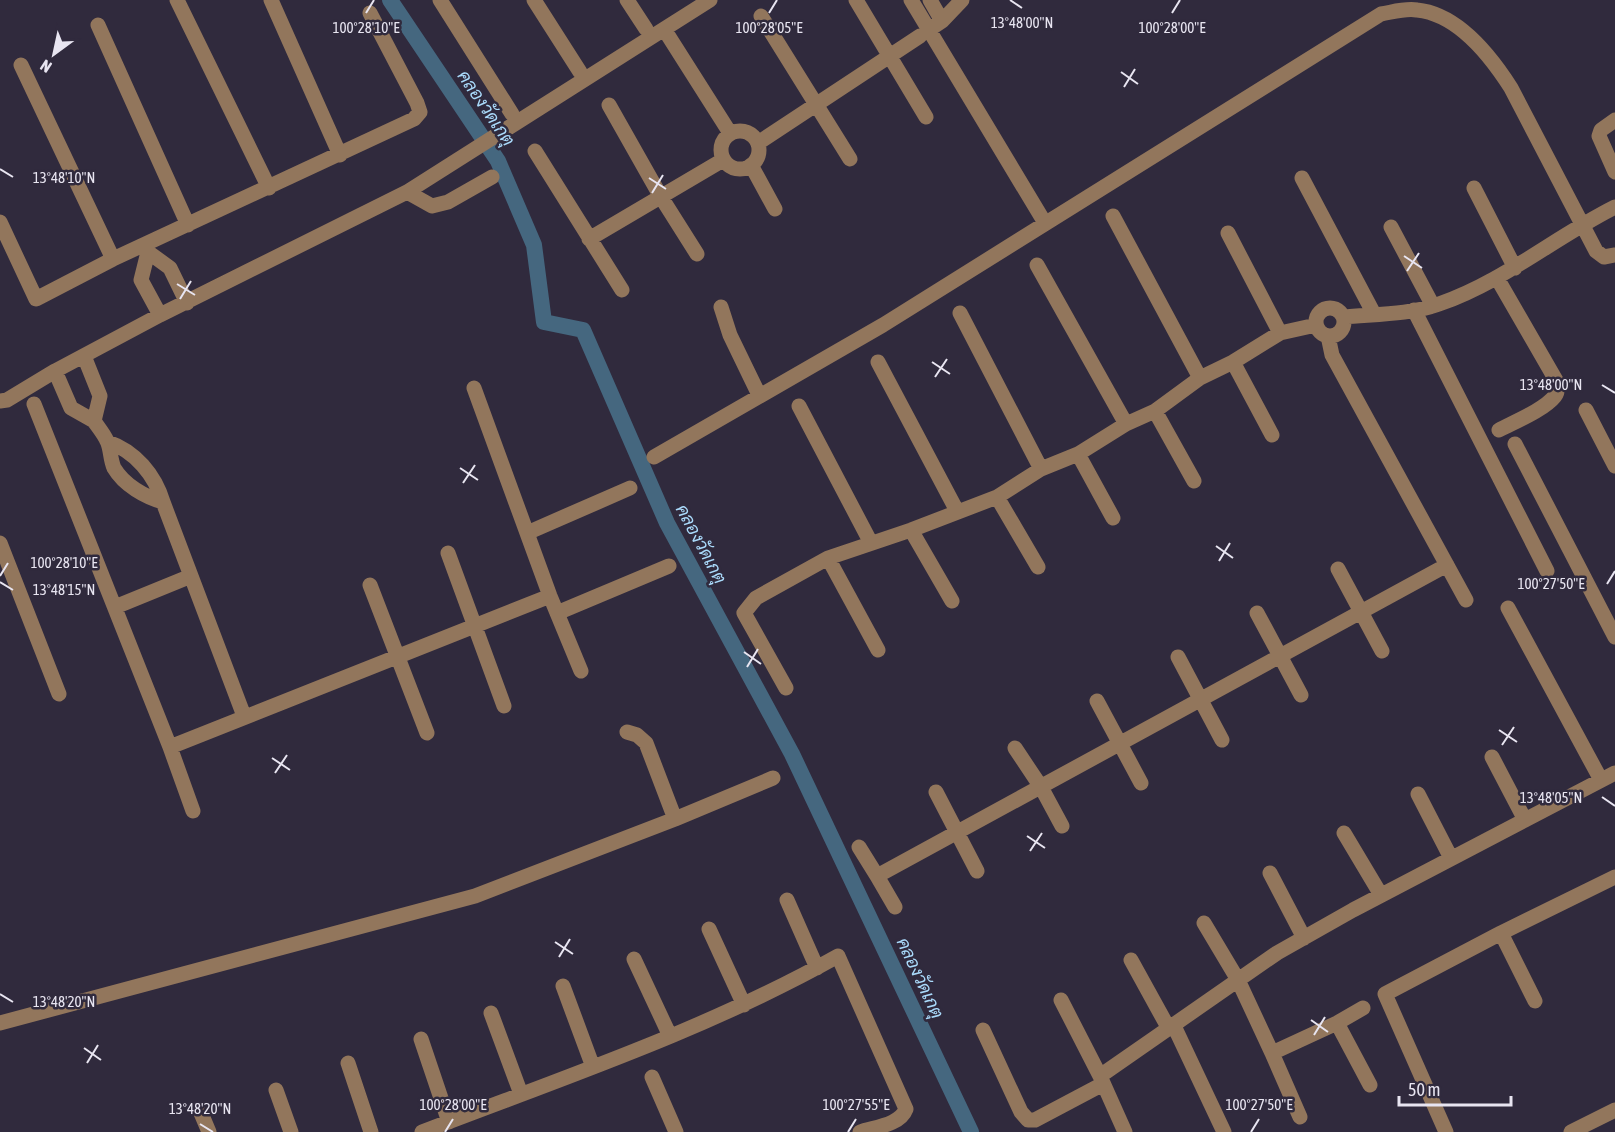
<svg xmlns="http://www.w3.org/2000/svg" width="1615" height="1132" viewBox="0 0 1615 1132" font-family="'Asap Condensed',Sarabun,sans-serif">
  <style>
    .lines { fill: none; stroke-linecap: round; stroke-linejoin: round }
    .canal { stroke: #45677f; stroke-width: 16 }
    .minor { stroke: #92765c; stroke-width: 15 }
    .ticks { fill: none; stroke: #e8e5f1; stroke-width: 2 }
    .labels { text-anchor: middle; stroke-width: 5; stroke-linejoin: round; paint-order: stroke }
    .water-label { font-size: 18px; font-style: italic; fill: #aadafb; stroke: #302a3d }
    .ticks-label { font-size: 15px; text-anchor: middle; fill: #e8e5f1; stroke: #302a3d; stroke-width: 5; stroke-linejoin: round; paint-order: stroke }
  </style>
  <rect width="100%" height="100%" fill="#302a3d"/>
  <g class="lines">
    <!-- canal -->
    <path class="canal" d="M390,0L498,161L534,245L544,322L583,330L667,523L792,754L971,1132"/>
    <!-- minor -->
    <path class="minor" d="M177,0L269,188
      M271,0L340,155
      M440,0L512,114
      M534,0L580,72
      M627,0L646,29
      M856,0L926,117
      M911,0L1045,223
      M930,0L942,21
      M761,16L850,159
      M98,25L188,225
      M664,29L730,133
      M930,29L942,21L962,0
      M21,65L113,259
      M609,105L661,197L697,254
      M1615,120L1601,130L1599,136L1615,172
      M721 150a19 19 0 1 1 38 0a19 19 0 1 1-38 0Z
      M758,143L920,36
      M535,151L622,290
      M751,165L775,209
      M1302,178L1374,314
      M1474,188L1515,268
      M407,192L432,206L448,202L492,177
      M1113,216L1200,378
      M0,222L36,299L113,259L414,119L420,112L417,103L370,13
      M1391,227L1433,306
      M1228,233L1280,333
      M589,239L723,160
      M1497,278L1557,382C1558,388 1558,392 1555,396C1544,410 1514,422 1499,430
      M721,307L730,335L759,395
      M1316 322a14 14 0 1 1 28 0a14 14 0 1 1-28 0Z
      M1414,310L1547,571
      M960,313L1041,469
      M160,315L141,280L148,252L170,268L187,303
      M1343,317C1375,314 1409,315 1439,304C1503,282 1555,237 1615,207
      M1328,336L1332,355L1466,600
      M878,362L957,511
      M1233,362L1272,435
      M55,371L71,408L94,421L100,396L84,356
      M474,388L550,596L581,671
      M0,401L7,400L55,371L160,315L407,192L710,0
      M34,404L170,747L193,811
      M799,406L871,543
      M1586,410L1615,466
      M1155,411L1194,481
      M94,421C98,427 104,434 107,441C111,449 110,459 114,468C124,485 145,497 163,502C155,475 135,451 108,442
      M1126,424L1155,411L1200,378L1233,362L1280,333L1316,325
      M1515,444L1615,637
      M1078,454L1113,518
      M654,457L883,325L1381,14C1393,12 1405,8 1417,10C1458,14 1490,55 1511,88L1596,251L1604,257L1615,255
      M997,497L1038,567
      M163,502L244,716
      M911,530L952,601
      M527,533L630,488
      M0,543L59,694
      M448,553L504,706
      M828,558L878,650
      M1338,569L1382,651
      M370,585L427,733
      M115,607L191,576
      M1508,608L1601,780
      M557,613L669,566
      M1257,613L1301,695
      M1178,657L1222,740
      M786,688L744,613L756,598L828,558L911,530L997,497L1041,469L1078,454L1126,424L1037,265
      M1097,701L1141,783
      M627,732L637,735L646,743L675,819
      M170,747L550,596
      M1015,748L1041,787L1062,826
      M1492,757L1525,820
      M936,792L977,871
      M1418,794L1451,858
      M1344,833L1381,895
      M859,847L877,876L1447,565
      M1270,873L1304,938
      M877,876L895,907
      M787,900L817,968
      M1204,923L1238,980L1272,1053L1337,1023L1363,1008
      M709,929L744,1005
      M1501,933L1535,1001
      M634,959L670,1036
      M1131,960L1169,1029
      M563,986L593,1067
      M1061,1000L1100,1076
      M491,1013L521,1094
      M0,1023L475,896L675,819L773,778
      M1337,1023L1370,1085
      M1174,1026L1224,1132
      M983,1030L1021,1112L1028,1120H1035L1103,1084
      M421,1039L449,1122
      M1272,1053L1300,1117
      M348,1063L371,1132
      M652,1077L676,1132
      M276,1090L291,1132
      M201,1113L209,1132
      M422,1132C562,1078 706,1030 838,956L906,1109C900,1125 875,1127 860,1132
      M1125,1132L1100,1076L1277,953L1353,910L1615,773
      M1446,1132L1385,994L1501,933L1615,877
      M1571,1132L1615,1110"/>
  </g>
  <!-- ticks -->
  <path class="ticks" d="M1010,0L1022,8M366,13L374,0M769,13L777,0M1172,13L1180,0M1121,72L1138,84M1124,87L1135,69M0,169L13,177M649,178L666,189M652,193L663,175M1404,256L1422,268M1407,271L1419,253M177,284L195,295M180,299L191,281M932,362L950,374M935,377L947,359M1602,385L1615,393M460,468L478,480M463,483L475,465M1216,546L1233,558M1219,561L1230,543M0,576L8,563M0,582L13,590M1607,584L1615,571M744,652L761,664M747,667L758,649M1499,730L1517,742M1502,745L1514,727M272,758L290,770M275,773L287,755M1602,797L1615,806M1027,836L1045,848M1030,851L1042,833M555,942L573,954M559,957L570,939M0,994L13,1002M1311,1020L1328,1032M1314,1035L1325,1017M84,1048L101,1060M87,1063L98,1045M200,1124L213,1132M445,1132L453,1119M848,1132L856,1119M1251,1132L1259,1119"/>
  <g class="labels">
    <!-- water labels -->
    <g class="water-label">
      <text transform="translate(486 108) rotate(56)" y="6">คลองวัดเกตุ</text>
      <text transform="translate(701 544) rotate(62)" y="6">คลองวัดเกตุ</text>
      <text transform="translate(920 978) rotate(65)" y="6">คลองวัดเกตุ</text>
    </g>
  </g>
  <g class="ticks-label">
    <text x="1022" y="28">13°48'00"N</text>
    <text x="366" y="33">100°28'10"E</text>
    <text x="769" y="33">100°28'05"E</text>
    <text x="1172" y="33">100°28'00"E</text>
    <text x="64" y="183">13°48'10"N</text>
    <text x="1551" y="390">13°48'00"N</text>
    <text x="64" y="568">100°28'10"E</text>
    <text x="1551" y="589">100°27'50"E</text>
    <text x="64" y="595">13°48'15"N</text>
    <text x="1551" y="803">13°48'05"N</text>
    <text x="64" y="1007">13°48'20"N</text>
    <text x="453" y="1110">100°28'00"E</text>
    <text x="856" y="1110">100°27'55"E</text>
    <text x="1259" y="1110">100°27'50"E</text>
    <text x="200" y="1114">13°48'20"N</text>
  </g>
  <!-- north arrow -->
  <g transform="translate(54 54) rotate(213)" stroke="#302a3d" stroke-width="4.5" paint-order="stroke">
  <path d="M0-4.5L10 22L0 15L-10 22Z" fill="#e8e5f1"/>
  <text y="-9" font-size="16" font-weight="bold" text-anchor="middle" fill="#e8e5f1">N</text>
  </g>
  <!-- scale -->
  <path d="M1399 1096v9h112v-9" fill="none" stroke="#e8e5f1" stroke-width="3"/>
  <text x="1408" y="1096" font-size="18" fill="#e8e5f1" stroke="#302a3d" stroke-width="4.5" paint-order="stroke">50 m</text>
</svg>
